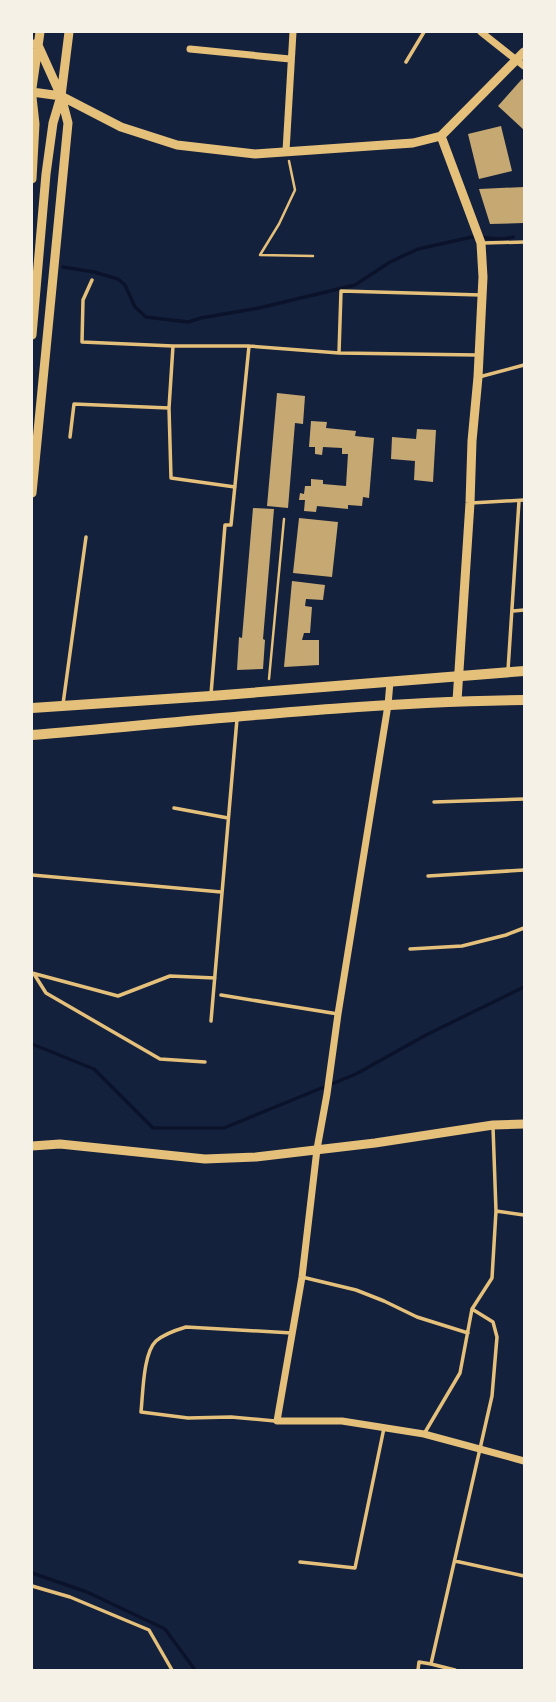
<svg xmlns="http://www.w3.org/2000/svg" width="556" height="1702" viewBox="0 0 556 1702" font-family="'Varela Round',sans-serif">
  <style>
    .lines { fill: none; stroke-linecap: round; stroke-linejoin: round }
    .stream { stroke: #0b132b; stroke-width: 3.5 }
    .building { fill: #c6a872 }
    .path { stroke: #e5c07b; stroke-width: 2.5 }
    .service { stroke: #e5c07b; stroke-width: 3.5 }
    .minor { stroke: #e5c07b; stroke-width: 7 }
    .tertiary { stroke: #e5c07b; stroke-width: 9 }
    .primary { stroke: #e5c07b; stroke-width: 10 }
  </style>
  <rect width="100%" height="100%" fill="#14213d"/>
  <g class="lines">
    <!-- stream -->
    <path class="stream" d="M63,267L94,272L118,279L125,285L135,307L146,317L188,322L201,318L259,308L355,285L390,262L418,249L472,237L503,239L513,237
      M32,1044L94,1069L153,1128H224L356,1074L426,1035L524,987
      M32,1573L87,1592L165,1629L195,1670"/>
  </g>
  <!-- building -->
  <path class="building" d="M522,79L524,81V130L498,106Z
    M501,126L512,171L479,179L468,134Z
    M524,187V223L490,224L479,189Z
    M277,393L305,396L303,424L295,423L288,508L267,506Z
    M311,421L327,422L326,428L356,431L355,436L374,438L369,498L363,497L362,506L348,505V509L317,506L316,512L304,511L305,500H299L300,493L304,494L305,486H311V479L323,480V484L346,486L348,454H342V448L323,447L322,455L315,454V447H309Z
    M417,429L436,430L433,482L414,480L415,461L391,459L392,437L416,439Z
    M253,508L274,509L263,639L265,640L263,669L237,670L239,637L242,638Z
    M299,518L338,522L332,577L293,573Z
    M292,581L325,585L323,600L306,599L305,606L312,607L310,633H304L302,640H319V665L284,667Z"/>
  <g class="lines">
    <!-- path -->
    <path class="path" d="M289,161L295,190L279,224L260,255L313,256
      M269,679L284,519"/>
    <!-- service -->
    <path class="service" d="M406,62L424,32
      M483,243L524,242
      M92,280L83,300L82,342L173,346H249L339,353L477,355
      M173,346L169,408L171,478L235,487
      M339,353L341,291L481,295
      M479,377L524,365
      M70,437L74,404L169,408
      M471,503L524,500
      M513,611L524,610
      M508,670L519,501
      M211,694L225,525H231L249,346
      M63,704L86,537
      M434,802L524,799
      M174,808L228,818
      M32,875L221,892
      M428,876L524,870
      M410,949L462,946L506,935L524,928
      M32,973L118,996L170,976L215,978
      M34,974L46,993L160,1059L205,1062
      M221,995L338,1014
      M211,1021L237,719
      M496,1211L524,1215
      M302,1277L356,1290L384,1301L417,1317L468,1333
      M275,1421L231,1417L188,1418L141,1412C143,1394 143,1353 156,1341C164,1334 176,1330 186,1327L292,1333
      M424,1434L460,1373L472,1309L492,1278L496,1211L493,1127
      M455,1561L524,1576
      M300,1562L355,1568L384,1428
      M32,1586L70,1597L149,1630L172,1670
      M431,1664L455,1670
      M418,1670L419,1662L431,1664L492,1396L497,1337L493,1322L472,1309"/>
    <!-- minor -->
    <path class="minor" d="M481,32L524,66
      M190,49L290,59
      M286,151L293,32
      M390,682L388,705L338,1014L327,1094L317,1149L302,1277L277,1421H342L424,1434L524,1461"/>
    <!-- tertiary -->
    <path class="tertiary" d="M32,44L38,45L61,96L68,123L32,493
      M32,88L40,32
      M32,92L61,96L121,127L177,145L255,154L413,143L441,136L524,52
      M32,97L35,124L32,179
      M441,136L481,243L483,277L478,377L472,441L470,503L457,701
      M32,335L46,174L53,123L61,96L69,32
      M32,1146L60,1144L205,1159L256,1157L375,1143L493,1125L524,1124"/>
    <!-- primary -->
    <path class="primary" d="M32,708L211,696L524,671
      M32,735C196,721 360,702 524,700"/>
  </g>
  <!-- border -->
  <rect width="556" height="1702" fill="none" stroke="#f6f1e7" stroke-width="66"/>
</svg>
